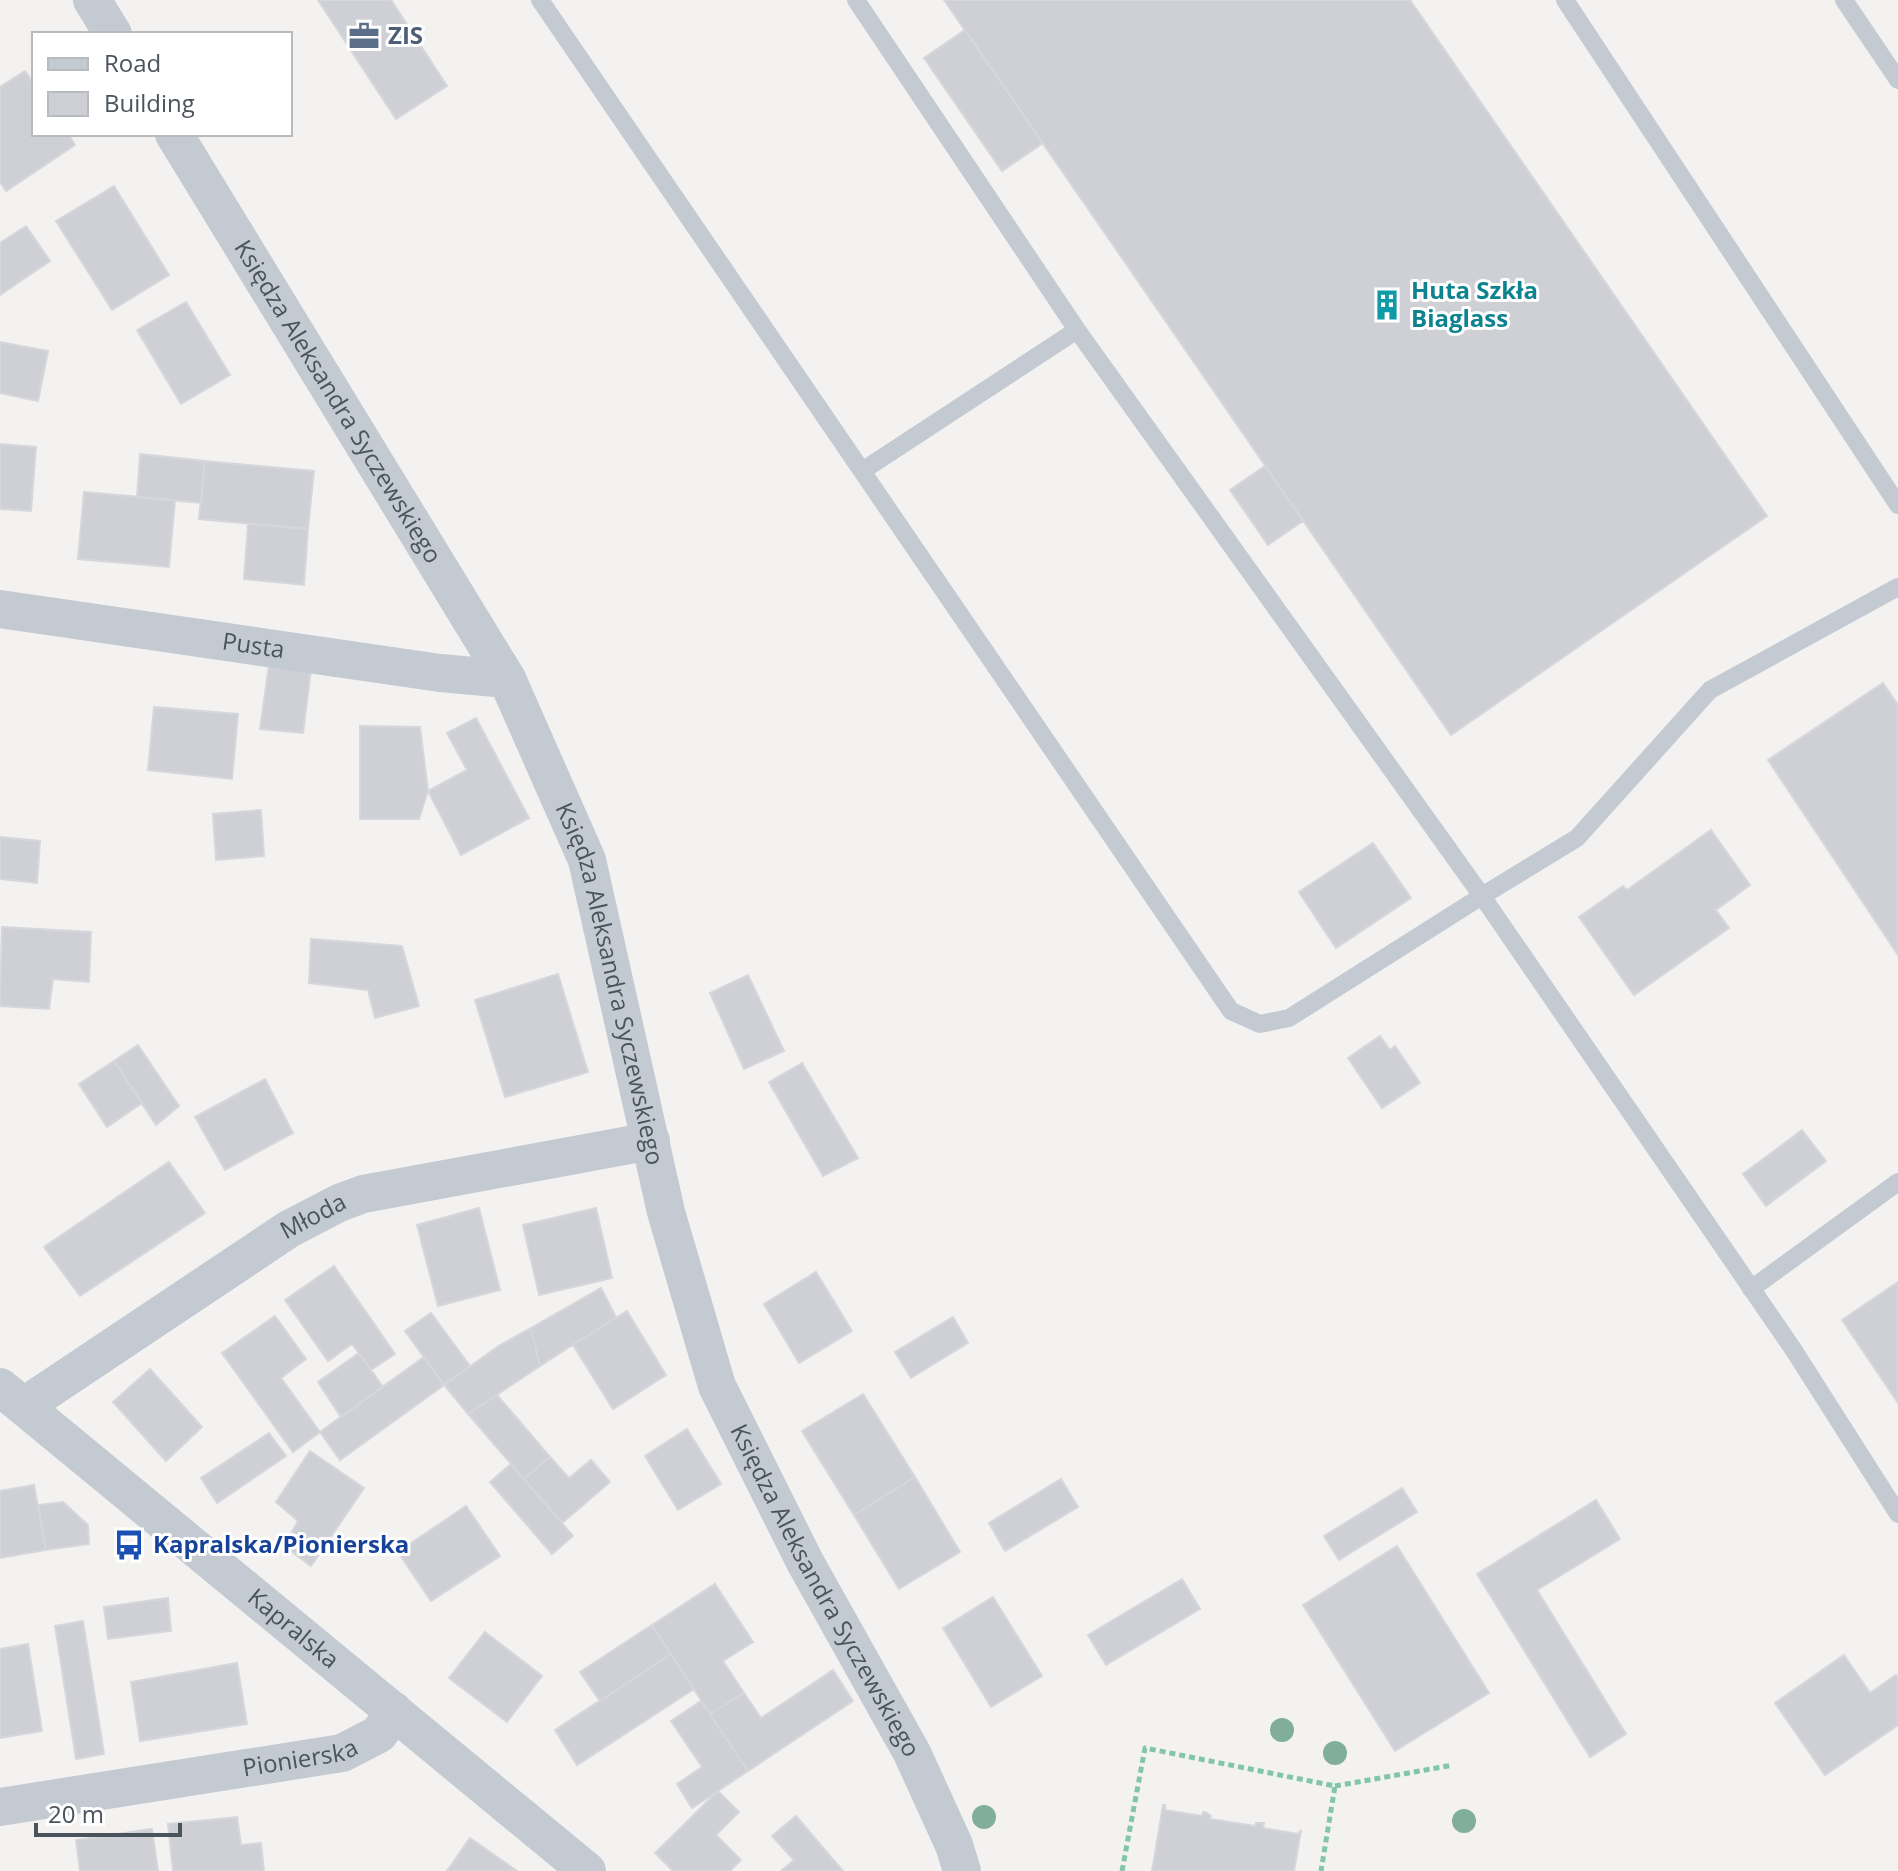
<svg xmlns="http://www.w3.org/2000/svg" width="1898" height="1871" viewBox="0 0 1898 1871" font-family="'Open Sans',sans-serif">
  <style>
    .building { fill: #cfd0d5; stroke: #d6d7dc; stroke-width: 2 }
    .lines { fill: none; stroke-linecap: round; stroke-linejoin: round }
    .path { stroke: #82c5aa; stroke-width: 5; stroke-dasharray: 6 4; stroke-linecap: butt }
    .lane { stroke: #c4cad1; stroke-width: 18 }
    .street { stroke: #c4cad1; stroke-width: 38 }
    .tree { fill: #81ae9b }
    .labels { text-anchor: middle; stroke-width: 6; stroke-linejoin: round; paint-order: stroke }
    .service-label { font-size: 24px; font-weight: bold; fill: #4e5e75; stroke: #fff; text-anchor: start }
    .culture-label { font-size: 24px; font-weight: bold; fill: #0d838f; stroke: #fff; text-anchor: start }
    .street-label { font-size: 24px; fill: #4b535d; stroke: #fff }
    .transit-label { font-size: 24px; font-weight: bold; fill: #164399; stroke: #fff; text-anchor: start }
  </style>
  <rect width="100%" height="100%" fill="#f3f2f1"/>
  <!-- building -->
  <path class="building" d="M318,0H391L447,86L396,119Z
    M944,0H1410L1767,516L1451,735Z
    M965,30L1043,143L1002,171L924,58Z
    M25,71L34,84V134H68L75,145L6,191L0,182V87Z
    M114,186L169,275L112,310L56,221Z
    M26,226L50,261L0,295V243Z
    M186,302L230,375L181,404L137,330Z
    M0,342L48,351L38,401L0,393Z
    M0,444L36,447L31,511L0,509Z
    M140,454L205,461L201,503L137,497Z
    M205,461L314,471L308,529L199,519Z
    M1265,466L1303,521L1268,545L1230,490Z
    M84,492L175,500L169,567L78,559Z
    M248,524L308,529L304,585L244,579Z
    M269,665L311,670L303,733L260,729Z
    M1883,683L1898,705V955L1768,760Z
    M154,707L238,714L232,779L148,770Z
    M476,718L529,818L461,855L428,791L467,770L447,733Z
    M360,726L420,727L428,791L419,819H360Z
    M261,810L264,856L216,860L213,814Z
    M1711,830L1750,885L1716,910L1729,928L1634,995L1579,917L1623,886L1627,890Z
    M0,837L40,841L37,883L0,879Z
    M1373,843L1411,898L1336,948L1299,892Z
    M2,927L91,932L89,982L53,979L49,1009L0,1006Z
    M311,939L402,946L419,1006L375,1018L368,990L309,983Z
    M558,974L588,1072L505,1097L475,1000Z
    M748,975L784,1051L744,1069L710,993Z
    M1380,1036L1390,1050L1395,1046L1420,1083L1382,1108L1348,1058Z
    M138,1045L179,1106L156,1125L114,1061Z
    M114,1061L142,1103L107,1127L79,1084Z
    M802,1063L858,1158L823,1176L769,1082Z
    M265,1079L293,1133L225,1170L195,1117Z
    M1802,1130L1826,1161L1766,1206L1743,1174Z
    M169,1162L205,1213L80,1296L44,1247Z
    M479,1208L500,1290L438,1306L417,1225Z
    M596,1208L612,1278L539,1295L523,1225Z
    M334,1266L395,1354L371,1370L352,1344L328,1361L285,1300Z
    M816,1272L852,1331L799,1363L764,1304Z
    M1898,1282V1403L1842,1320Z
    M601,1288L616,1317L540,1366L531,1328Z
    M627,1311L666,1375L613,1409L573,1345Z
    M431,1313L470,1366L444,1385L405,1331Z
    M275,1316L306,1359L281,1378L320,1432L293,1452L222,1353Z
    M953,1317L968,1343L911,1378L895,1352Z
    M531,1328L540,1366L468,1414L444,1385L500,1345Z
    M359,1353L383,1387L341,1417L318,1382Z
    M424,1357L444,1385L340,1460L320,1432Z
    M150,1369L202,1427L166,1461L113,1402Z
    M863,1394L915,1477L854,1515L802,1431Z
    M497,1395L550,1457L524,1479L468,1414Z
    M687,1429L721,1484L678,1510L645,1456Z
    M269,1433L286,1456L217,1503L201,1478Z
    M310,1451L364,1488L311,1566L284,1546L298,1521L276,1502Z
    M550,1457L569,1478L591,1460L610,1482L562,1523L524,1479Z
    M511,1464L573,1536L552,1554L490,1482Z
    M915,1477L960,1552L899,1589L854,1515Z
    M1061,1479L1078,1507L1005,1551L989,1523Z
    M34,1485L46,1550L0,1558V1491Z
    M1402,1488L1417,1512L1339,1560L1324,1536Z
    M1596,1500L1620,1539L1537,1590L1626,1734L1590,1757L1477,1574Z
    M63,1502L88,1525L89,1544L46,1550L38,1505Z
    M466,1506L500,1556L431,1601L398,1552Z
    M1397,1546L1489,1693L1395,1751L1303,1605Z
    M1182,1579L1200,1609L1106,1665L1088,1635Z
    M715,1584L753,1642L723,1661L744,1693L710,1714L652,1625Z
    M993,1597L1042,1676L991,1707L943,1628Z
    M168,1598L171,1631L108,1639L104,1607Z
    M83,1621L104,1754L76,1759L55,1626Z
    M652,1625L671,1654L600,1701L580,1672Z
    M485,1632L542,1676L507,1722L449,1678Z
    M28,1644L42,1731L0,1738V1649Z
    M671,1654L694,1689L577,1765L555,1730Z
    M1844,1655L1870,1693L1896,1675L1898,1679V1725L1825,1775L1775,1703Z
    M237,1663L247,1724L140,1741L131,1682Z
    M833,1670L853,1701L748,1771L710,1714L744,1693L761,1718Z
    M701,1701L748,1771L692,1808L677,1784L702,1767L671,1721Z
    M718,1791L739,1812L716,1835L741,1860L730,1871H673L655,1853Z
    M1163,1805H1165V1810L1202,1816L1203,1812L1207,1813L1211,1816L1210,1819L1255,1826L1256,1823H1264L1263,1828L1298,1834L1301,1830L1294,1871H1152Z
    M796,1816L843,1871H781L794,1860L772,1836Z
    M237,1817L241,1845L261,1843L264,1871H173L168,1824Z
    M152,1829L158,1871H80L76,1840Z
    M470,1838L517,1871H447Z"/>
  <g class="lines">
    <!-- path -->
    <path class="path" d="M1335,1786L1453,1765
      M1122,1871L1145,1748L1335,1786L1321,1871"/>
    <!-- lane -->
    <path class="lane" d="M540,0L1231,1011L1260,1024L1289,1018L1482,896L1077,330
      M856,0L1077,330L862,471
      M1565,0L1898,505
      M1844,0L1898,80
      M1898,587L1710,690L1577,838L1482,896L1793,1349L1898,1514
      M1751,1289L1898,1182"/>
    <!-- street -->
    <g class="street">
      <path d="M92,0L113,34"/>
      <path id="s1" d="M174,134L507,679L587,860L666,1212L717,1386L805,1562L912,1753L954,1845L962,1871"/>
      <path id="s2" d="M0,609L440,673L507,679"/>
      <path id="s3" d="M0,1387L587,1871"/>
      <path id="s4" d="M24,1406L289,1229L339,1203L363,1194L651,1141"/>
      <path id="s5" d="M0,1807L342,1753L379,1734L394,1711"/>
    </g>
  </g>
  <!-- trees -->
  <g class="tree">
    <circle cx="1282" cy="1730" r="12"/>
    <circle cx="1335" cy="1753" r="12"/>
    <circle cx="984" cy="1817" r="12"/>
    <circle cx="1464" cy="1821" r="12"/>
  </g>
  <!-- icons -->
  <defs>
    <g id="office-bare" transform="scale(2.4)"><path d="M-6-3h4V-5.5h4V-3h4V5H-6ZM-1-4.5V-3h2v-1.5ZM-6 0V1H6V0Z" fill="#5c6f8a" stroke="#fff" stroke-width="2.5" paint-order="stroke"/></g>
    <g id="building-bare" transform="scale(2.4)"><path d="M-4-6H4V6H1V3H-1V6H-4ZM-2.5-4.3h1.7v1.8h-1.7ZM.8-4.3h1.7v1.8H.8ZM-2.5-1h1.7V.8h-1.7ZM.8-1h1.7V.8H.8Z" fill="#0f9aa8" stroke="#fff" stroke-width="2.5" paint-order="stroke"/></g>
    <g id="bus-bare" transform="scale(2.4)"><path d="M-5-6H5V4H4V6H2V4H-2V6H-4V4H-5ZM-3.5-4V0h7V-4ZM-3.5 1.2v1.5H-2V1.2ZM2 1.2v1.5H3.5V1.2Z" fill="#1a4fb4" stroke="#fff" stroke-width="2.5" paint-order="stroke"/></g>
  </defs>
  <g fill-rule="evenodd">
    <use href="#office-bare" x="364" y="36"/>
    <use href="#building-bare" x="1387" y="305"/>
    <use href="#bus-bare" x="129" y="1545"/>
  </g>
  <g class="labels">
    <!-- service labels -->
    <g class="service-label">
      <text x="388" y="44">ZIS</text>
    </g>
    <!-- culture labels -->
    <g class="culture-label">
      <text x="1411" y="299">Huta Szkła<tspan x="1411" dy="28">Biaglass</tspan></text>
    </g>
    <!-- street labels -->
    <g class="street-label">
      <text dy="8" stroke="none"><textPath href="#s1" startOffset="314">Księdza Aleksandra Syczewskiego</textPath></text>
      <text dy="8" stroke="none"><textPath href="#s2" startOffset="256">Pusta</textPath></text>
      <text dy="8" stroke="none"><textPath href="#s1" startOffset="962">Księdza Aleksandra Syczewskiego</textPath></text>
      <text dy="8" stroke="none"><textPath href="#s4" startOffset="346">Młoda</textPath></text>
      <text dy="8" stroke="none"><textPath href="#s1" startOffset="1610">Księdza Aleksandra Syczewskiego</textPath></text>
      <text dy="8" stroke="none"><textPath href="#s3" startOffset="380">Kapralska</textPath></text>
      <text dy="8" stroke="none"><textPath href="#s5" startOffset="304">Pionierska</textPath></text>
    </g>
    <!-- transit labels -->
    <g class="transit-label">
      <text x="153" y="1553">Kapralska/Pionierska</text>
    </g>
  </g>
  <!-- legend -->
  <rect x="32" y="32" width="260" height="104" fill="#ffffff" stroke="#b7babe" stroke-width="2"/>
  <rect x="48" y="58" width="40" height="12" fill="#c4cad1" stroke="#b7babe" stroke-width="2"/>
  <text x="104" y="72" font-size="24" fill="#4b535d">Road</text>
  <rect x="48" y="92" width="40" height="24" fill="#cfd0d5" stroke="#b7babe" stroke-width="2"/>
  <text x="104" y="112" font-size="24" fill="#4b535d">Building</text>
  <!-- scale -->
  <path d="M36 1823v12h144v-12" fill="none" stroke="#4b535d" stroke-width="4"/>
  <text x="48" y="1823" font-size="24" fill="#4b535d" stroke="#ffffff" stroke-width="6" paint-order="stroke">20 m</text>
</svg>
